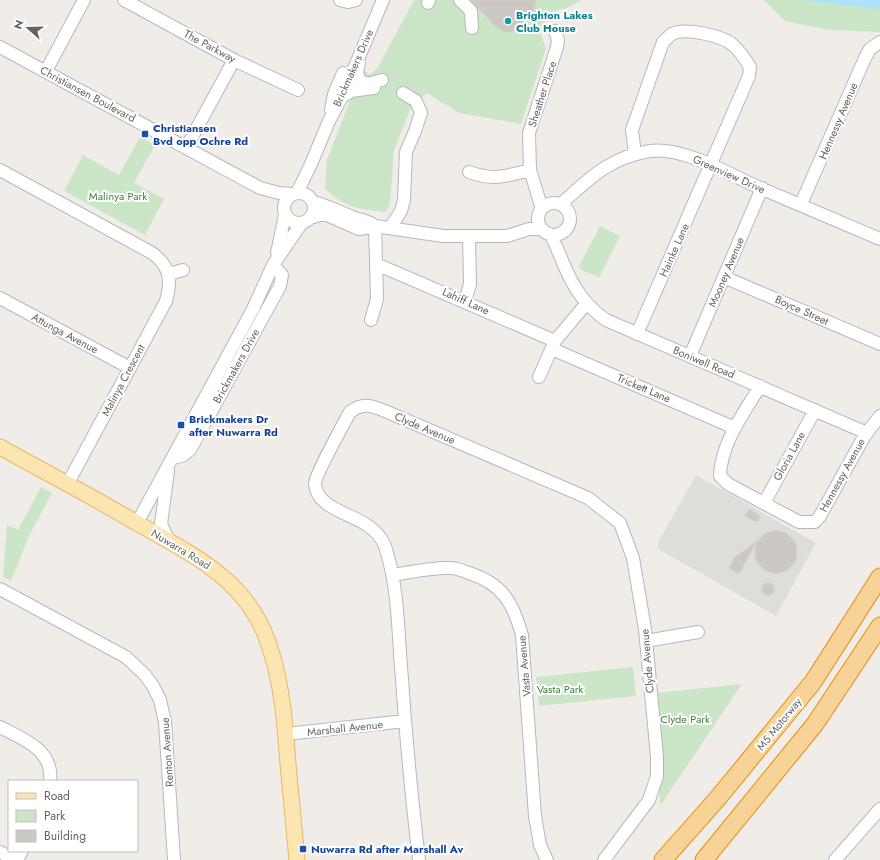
<svg xmlns="http://www.w3.org/2000/svg" width="880" height="860" viewBox="0 0 880 860" font-family="Jost,sans-serif">
  <style>
    .industrial { fill: #dfddda }
    .green { fill: #cae6c6 }
    .water { fill: #ade3fb }
    .building { fill: #ccc8c4; stroke: #d5cec6 }
    .lines { fill: none; stroke-linecap: round; stroke-linejoin: round }
    .minor-casing { stroke: #b5b8bb; stroke-width: 14 }
    .major-casing { stroke: #ebb566; stroke-width: 17 }
    .highway-casing { stroke: #ed890b; stroke-width: 19 }
    .minor { stroke: #fff; stroke-width: 12 }
    .major { stroke: #fbe6b2; stroke-width: 15 }
    .highway { stroke: #f8d397; stroke-width: 17 }
    .culture-dot { fill: #0f9aa8; stroke: #fff; stroke-width: 1.5 }
    .transit-dot { fill: #1a4fb4; stroke: #fff; stroke-width: 1.5 }
    .labels { text-anchor: middle; stroke-width: 4; stroke-linejoin: round; paint-order: stroke }
    .culture-label { font-size: 11px; font-weight: bold; fill: #0d838f; stroke: #fff; text-anchor: start }
    .street-label { font-size: 11px; fill: #5f6467; stroke: #fff }
    .transit-label { font-size: 11px; font-weight: bold; fill: #164399; stroke: #fff; text-anchor: start }
    .park-label { font-size: 11px; fill: #40833a; stroke: #fff }
  </style>
  <rect width="100%" height="100%" fill="#f0ede8"/>
  <!-- industrial -->
  <path class="industrial" d="M696,475L816,543L776,616L658,549V543Z"/>
  <!-- green -->
  <path class="green" d="M414,0H582L567,8L547,13L541,35L546,49L521,124L459,113L427,93L411,107L394,151L390,204L386,212C362,210 344,207 325,189L327,160L362,69L370,75L378,67Z
    M764,0H880V32L829,30L785,21Z
    M140,137L155,145L134,183L164,199L145,235L64,191L83,155L119,175Z
    M600,226L620,236L599,278L578,268Z
    M41,487L52,493L29,536L11,581L3,577L7,525L18,530Z
    M633,667L636,696L539,706L536,677Z
    M742,684L660,806L656,693Z"/>
  <!-- water -->
  <path class="water" d="M802,0H880V9Z"/>
  <!-- building -->
  <path class="building" d="M471,0H536L532,15L523,26L512,32L502,31L495,26Z
    M749,509L760,516L757,522L745,516Z
    M755 552a21 21 0 1 1 42 0a21 21 0 1 1-42 0Z
    M757,541L739,574L729,568L734,558Z
    M762 589a6 6 0 1 1 12 0a6 6 0 1 1-12 0Z"/>
  <g class="lines">
    <!-- minor casing -->
    <g class="minor-casing">
      <path id="minor" d="M124,0L234,60L298,90
        M340,0L348,2L356,0
        M460,0L471,11L472,28
        M428,3L429,0
        M0,47L260,188L279,193L292,194
        M359,63L357,72L359,80L367,84L382,80
        M46,71L84,0
        M342,97L351,91L374,88
        M331,110L334,94L343,73
        M186,148L234,60
        M635,154L632,130L663,42C666,40 669,36 672,34C685,27 723,36 733,45C740,51 745,59 750,67L749,76L637,334
        M0,170L152,253C170,266 172,280 166,301L68,483
        M469,172C494,181 505,176 530,170
        M284 208a15 15 0 1 1 30 0a15 15 0 1 1-30 0Z
        M297,193L311,164L329,121L342,97L383,0
        M313,202C327,205 338,211 352,217C360,220 368,220 375,226
        M538 219a16 16 0 1 1 32 0a16 16 0 1 1-32 0Z
        M561,204C590,178 610,157 650,151C682,146 731,175 760,188C800,205 840,222 880,239
        M801,204L865,58L870,49L880,42
        M542,209L530,170L529,133L557,47L558,40L555,31
        M310,218L320,215H327L359,229L375,226L443,236H507L529,229H542
        M390,228L401,211L404,200L406,152L415,131L421,113L416,101L403,93
        M550,234C556,244 559,254 564,265C574,289 585,305 606,320L867,433
        M277,253L285,215
        M376,264L555,341
        M169,274L183,270
        M724,277L880,344
        M0,298L130,368
        M465,301L470,284L469,236
        M371,320L377,299L375,226
        M552,349L735,428
        M690,356L762,188
        M539,377L555,341L586,304
        M760,386C744,413 721,443 720,476L728,484L799,522H815L820,516L865,435L880,416
        M172,458L182,456L190,450L280,286L282,275L273,265
        M764,503L815,410
        M137,523L253,309L273,265L301,224
        M168,539L161,524L168,471
        M393,575C412,572 432,567 451,568C457,568 463,571 469,573C503,584 513,603 522,635L535,816L540,845L547,860
        M0,589L126,657L145,675L153,686L160,700L165,722L174,860
        M646,641L698,632
        M0,727C23,739 54,750 50,781
        M286,734L405,721
        M0,852L15,860
        M17,860L22,851
        M419,860C412,800 406,739 402,679C398,637 399,593 387,553C385,543 379,534 371,528C354,513 316,510 315,483C315,476 345,421 350,412C365,400 377,408 392,414L588,498L620,523L633,558L645,629L657,757V776L649,800L604,860
        M835,860L880,809"/>
    </g>
    <!-- major casing -->
    <g class="major-casing">
      <path id="major" d="M0,447C45,472 91,496 135,522C189,553 246,578 268,642C282,681 285,723 288,764C291,796 294,828 297,860"/>
    </g>
    <!-- highway casing -->
    <g class="highway-casing">
      <path id="highway" d="M663,860L718,798L813,682L880,577
        M704,860L815,724L880,626"/>
    </g>
    <!-- minor -->
    <use href="#minor" class="minor"/>
    <!-- major -->
    <use href="#major" class="major"/>
    <!-- highway -->
    <use href="#highway" class="highway"/>
  </g>
  <!-- markers -->
  <circle class="culture-dot" cx="508" cy="21" r="4"/>
  <g class="transit-dot">
    <rect x="141" y="130" width="8" height="8" rx="2"/>
    <rect x="177" y="421" width="8" height="8" rx="2"/>
    <rect x="299" y="845" width="8" height="8" rx="2"/>
  </g>
  <g class="labels">
    <!-- culture labels -->
    <g class="culture-label">
      <text x="516" y="19">Brighton Lakes<tspan x="516" dy="13">Club House</tspan></text>
    </g>
    <!-- street labels -->
    <g class="street-label">
      <text transform="translate(210 46) rotate(28)" y="4">The Parkway</text>
      <text transform="translate(353 68) rotate(-66)" y="4">Brickmakers Drive</text>
      <text transform="translate(88 94) rotate(28)" y="4">Christiansen Boulevard</text>
      <text transform="translate(542 94) rotate(-72)" y="4">Sheather Place</text>
      <text transform="translate(838 121) rotate(-67)" y="4">Hennessy Avenue</text>
      <text transform="translate(729 174) rotate(24)" y="4">Greenview Drive</text>
      <text transform="translate(674 250) rotate(-66)" y="4">Hainke Lane</text>
      <text transform="translate(726 272) rotate(-67)" y="4">Mooney Avenue</text>
      <text transform="translate(466 301) rotate(24)" y="4">Lahiff Lane</text>
      <text transform="translate(802 310) rotate(24)" y="4">Boyce Street</text>
      <text transform="translate(65 333) rotate(28)" y="4">Attunga Avenue</text>
      <text transform="translate(704 362) rotate(23)" y="4">Boniwell Road</text>
      <text transform="translate(236 366) rotate(-61)" y="4">Brickmakers Drive</text>
      <text transform="translate(123 380) rotate(-62)" y="4">Malinya Crescent</text>
      <text transform="translate(644 388) rotate(23)" y="4">Trickett Lane</text>
      <text transform="translate(425 428) rotate(23)" y="4">Clyde Avenue</text>
      <text transform="translate(789 456) rotate(-61)" y="4">Gloria Lane</text>
      <text transform="translate(842 475) rotate(-61)" y="4">Hennessy Avenue</text>
      <text transform="translate(181 549) rotate(31)" y="4">Nuwarra Road</text>
      <text transform="translate(647 661) rotate(-95)" y="4">Clyde Avenue</text>
      <text transform="translate(524 666) rotate(-95)" y="4">Vasta Avenue</text>
      <text transform="translate(779 724) rotate(-51)" y="4">M5 Motorway</text>
      <text transform="translate(345 728) rotate(-6)" y="4">Marshall Avenue</text>
      <text transform="translate(167 752) rotate(-94)" y="4">Renton Avenue</text>
    </g>
    <!-- transit labels -->
    <g class="transit-label">
      <text x="153" y="132">Christiansen<tspan x="153" dy="13">Bvd opp Ochre Rd</tspan></text>
      <text x="189" y="423">Brickmakers Dr<tspan x="189" dy="13">after Nuwarra Rd</tspan></text>
      <text x="311" y="853">Nuwarra Rd after Marshall Av</text>
    </g>
    <!-- park labels -->
    <g class="park-label">
      <text x="118" y="200">Malinya Park</text>
      <text x="560" y="693">Vasta Park</text>
      <text x="685" y="723">Clyde Park</text>
    </g>
  </g>
  <!-- legend -->
  <rect x="8" y="780" width="130" height="72" fill="#ffffff" stroke="#bfc1c2"/>
  <rect x="16" y="793" width="20" height="6" fill="#fbe6b2" stroke="#bfc1c2"/>
  <text x="44" y="800" font-size="12" fill="#5f6467">Road</text>
  <rect x="16" y="810" width="20" height="12" fill="#cae6c6" stroke="#bfc1c2"/>
  <text x="44" y="820" font-size="12" fill="#5f6467">Park</text>
  <rect x="16" y="830" width="20" height="12" fill="#ccc8c4" stroke="#bfc1c2"/>
  <text x="44" y="840" font-size="12" fill="#5f6467">Building</text>
  <!-- north arrow -->
  <g transform="translate(28 28) rotate(290)" stroke="#ffffff" stroke-width="3" paint-order="stroke">
  <path d="M0-3L7 15L0 10L-7 15Z" fill="#5f6467"/>
  <text y="-6" font-size="11" font-weight="bold" text-anchor="middle" fill="#5f6467">N</text>
  </g>
</svg>
